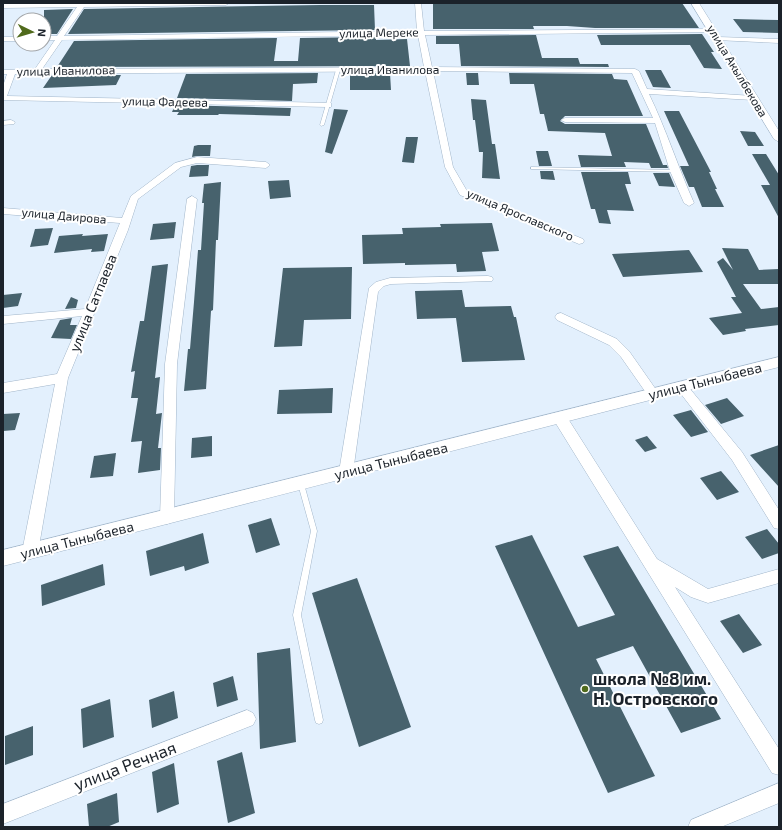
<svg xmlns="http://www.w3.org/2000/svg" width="782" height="830" viewBox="0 0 782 830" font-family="'Exo 2',sans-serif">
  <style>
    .building { fill: #47626d }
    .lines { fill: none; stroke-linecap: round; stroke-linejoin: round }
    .service-casing { stroke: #a2b6ca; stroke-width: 1 }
    .minor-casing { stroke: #a2b6ca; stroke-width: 1 }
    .tertiary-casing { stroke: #a2b6ca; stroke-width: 1 }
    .service { fill: #fff; fill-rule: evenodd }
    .minor { fill: #fff; fill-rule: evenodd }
    .tertiary { fill: #fff; fill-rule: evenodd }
    .poi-dot { fill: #506a1c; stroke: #fff; stroke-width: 1.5 }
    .labels { text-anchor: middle; stroke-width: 4; stroke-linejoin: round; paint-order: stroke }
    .far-street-label { font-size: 12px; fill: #1b222a; stroke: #fff }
    .street-label { font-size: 14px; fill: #1b222a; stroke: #fff }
    .near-poi-label { font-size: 17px; font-weight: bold; fill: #1b222a; stroke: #fff; text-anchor: start }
    .near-street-label { font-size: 17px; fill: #1b222a; stroke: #fff }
  </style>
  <rect width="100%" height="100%" fill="#e3f0fd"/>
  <!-- building -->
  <path class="building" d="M474,3H682L699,28H595L567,26H533L534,29H433V4Z
    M320,5H374L375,30L68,34L84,9Z
    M73,9L57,34H44V10Z
    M733,19L779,20V33L743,32Z
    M702,34L714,52H711L722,69L704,68L690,45H601L597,35Z
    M536,35L542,58H578L580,64H608L609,67L461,66L459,44H436V36Z
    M376,37V40L407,39L410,66L57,67L74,41L277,38L274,61H298L300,38Z
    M645,70H661L671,88L653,87Z
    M318,73L317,83L293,84L292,101L177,98L186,74Z
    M350,73H390L391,90H350Z
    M466,73H478L479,85H467Z
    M509,73L612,74L614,79L627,80L643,116H565L560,121L565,124H646L663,165H667L668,168H651L649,163L624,162L626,167H581L578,155L612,156L605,133L548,131L544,114H540L534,84H510Z
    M52,75H121L116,85L43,88Z
    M471,99L486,100L492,144H495L500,179L482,178L483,152H479L475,120H473Z
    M175,105L291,108L290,116L219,114L218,115H177L179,112H172Z
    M334,109L348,110L332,154L325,152Z
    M664,111H679L711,172H709L717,189H715L724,207H702L694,187H689L680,166H689Z
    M740,131L755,132L764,146H748Z
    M406,137H418L414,163L402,162Z
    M198,145H211L210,156H197L192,157L194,146Z
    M536,151H548L552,166H539Z
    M752,154H766L779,175V218L761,185H770Z
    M197,165H209L208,176L189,177L191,166Z
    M540,171H553L555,180L541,179Z
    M581,172H628L631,184H625L634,211L607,210L611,224L599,223L595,209H591Z
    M653,173H669L675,187L659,186Z
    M289,180L291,197L270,199L268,181Z
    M221,182L218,240H216L213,310L211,311L206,389L184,391L188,349H190L194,302L198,250H201L204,203H202L204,184Z
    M176,222L174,238L150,240L153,224Z
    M492,223L499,251L482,252L486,271L457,272L456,264L405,265V263L363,264L362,235L403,234L402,228L441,227L440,224Z
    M53,228L48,245L30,247L35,229Z
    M83,234L82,236L108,234L104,251L91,252L92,249L54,253L59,236Z
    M722,248L748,249L759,270L779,269V284H743L761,309L779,307V325L745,329L746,331L723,335L709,318L742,313L731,297H736L717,262L723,258L733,270Z
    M689,250L703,272L623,277L612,254Z
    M168,264L155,378L160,377L156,414L162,413L158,448H161L160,470L138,473L142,441L131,442L138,398H131L135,371L131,372L140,321H144L152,266Z
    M352,267L351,319L304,320L302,346L274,347L283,268Z
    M462,290L465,307L511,306L514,317H516L525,360L462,362L456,318L417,319L415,291Z
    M22,293L18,306L3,308V295Z
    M71,297L78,300L76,308L65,309Z
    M72,318L70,325H77L71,339L51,338L60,320Z
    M333,388L332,413L277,414L279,390Z
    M727,398L744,416L721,424L705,405Z
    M691,410L708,432L691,437L673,415Z
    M20,413L15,430L3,431V414Z
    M212,436V456L191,458L192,438Z
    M647,436L657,448L645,452L635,440Z
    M779,445V487L750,455Z
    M116,453L113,476L90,478L94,456Z
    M721,471L739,492L717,500L700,478Z
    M271,518L280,545L256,553L248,525Z
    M767,529L779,544V553L762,559L745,537Z
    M203,533L209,563L185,571L184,566L150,576L146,551Z
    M532,535L578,627L615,615L583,556L618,546L721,719L681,733L633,646L596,659L655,776L608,793L495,546Z
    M103,564L105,585L42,606L41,585Z
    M357,578L411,727L359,747L312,593Z
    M739,614L762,645L743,653L720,621Z
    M290,648L296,742L260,749L257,653Z
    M233,676L238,700L217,707L213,683Z
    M174,691L178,718L152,728L149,700Z
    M110,699L114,737L83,748L81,709Z
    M33,726V755L5,765V736Z
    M242,752L255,813L228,823L217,761Z
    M174,763L179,804L157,813L152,772Z
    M117,793L119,822L107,827H89L87,804Z"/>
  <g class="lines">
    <!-- service casing -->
    <g class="service-casing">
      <path id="service" d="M338,69L340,70L324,125L321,126L320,125L336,70Z
        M531,167L675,170L677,171L675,172L532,169H531Z
        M301,481L303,482L304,484L317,531L301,615L323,720L322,723L319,724L316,723L315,720L293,615L311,531L298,484L299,482Z"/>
    </g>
    <!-- minor casing -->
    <g class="minor-casing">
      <path id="minor" d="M80,3H229L226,5L84,7L64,36L417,31L415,3H421L424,31L713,29L716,31L715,32L425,35L432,67L635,69L639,71L647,89L753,96L757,98L753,100L649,94C666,129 678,167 694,203L689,206L684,203L670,171L655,123L565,122L561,120L565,118H653L632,73L433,71L453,167L467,191L583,239L584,241L583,243L579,244L460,195L445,167L425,71L15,74L7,96L331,103V107H328L3,100V86L7,74H3V70L35,69L55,40H44V36H57L77,7L3,8V4ZM418,35L424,67L42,69L62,40Z
        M3,37H20V41H3Z
        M718,37L779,39V43L716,40L715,39Z
        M11,120L15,122L14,124L3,125V121Z
        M197,157L266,162L270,165L266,168L197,163L181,167L138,199L128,230L68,378L38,552L35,557L30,559L25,557L22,552L55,384L3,393V383L57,374L82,316L3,324V316L85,309L120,223L3,214V208L122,218L131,196L175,163Z
        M192,196L197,199L177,364L174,518L172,522L167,524L162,522L160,518L165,364L187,199Z
        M488,276L492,277L493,279L492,281L391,284L384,286L378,292L353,472L351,476L346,478L341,476L339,472L369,288L376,282L390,278Z
        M561,313L617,339L629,351L657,391L659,394L657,397L653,399L649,397L621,357L609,345L557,320L555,317L557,314Z
        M682,382L686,384L742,452L779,510V529L774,528L732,460L678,390L676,387L678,384Z
        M560,413L565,414L657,559L708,589L779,569V583L708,603L691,597L675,587L779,749V775L772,773L555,422L553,418L555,414Z
        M247,710L253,713L256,719L253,725L3,824V804Z
        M779,783V803L721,827H688L691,820Z"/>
    </g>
    <!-- tertiary casing -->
    <g class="tertiary-casing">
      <path id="tertiary" d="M691,3H699L779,131V142L774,139Z
        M779,357V367L3,566V550Z"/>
    </g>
    <!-- service -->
    <use href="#service" class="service"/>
    <!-- minor -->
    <use href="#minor" class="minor"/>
    <!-- tertiary -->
    <use href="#tertiary" class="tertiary"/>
  </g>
  <!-- markers -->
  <circle class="poi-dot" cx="585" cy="689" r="4"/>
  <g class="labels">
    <!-- far-street labels -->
    <g class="far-street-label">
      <text transform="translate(379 33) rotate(-1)" y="4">улица Мереке</text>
      <text x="390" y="74">улица Иванилова</text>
      <text transform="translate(66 71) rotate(-1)" y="4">улица Иванилова</text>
      <text transform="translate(737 71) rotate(59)" y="4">улица Акылбекова</text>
      <text transform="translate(165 102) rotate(1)" y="4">улица Фадеева</text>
      <text transform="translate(520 215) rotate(23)" y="4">улица Ярославского</text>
      <text transform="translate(64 216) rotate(5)" y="4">улица Даирова</text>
    </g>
    <!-- street labels -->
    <g class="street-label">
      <text transform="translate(93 303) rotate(-68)" y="5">улица Сатпаева</text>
      <text transform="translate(705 381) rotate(-14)" y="5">улица Тыныбаева</text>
      <text transform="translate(391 461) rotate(-14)" y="5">улица Тыныбаева</text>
      <text transform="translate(77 540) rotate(-14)" y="5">улица Тыныбаева</text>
    </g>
    <!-- near-poi labels -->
    <g class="near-poi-label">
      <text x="593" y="685">школа №8 им.<tspan x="593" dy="20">Н. Островского</tspan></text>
    </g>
    <!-- near-street labels -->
    <g class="near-street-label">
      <text transform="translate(125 766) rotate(-21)" y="6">улица Речная</text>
    </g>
  </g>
  <!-- border -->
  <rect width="782" height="830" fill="none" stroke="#1b222a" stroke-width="8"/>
  <!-- north arrow -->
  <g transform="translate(32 32) rotate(95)"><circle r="19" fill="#ffffff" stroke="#a4a7aa"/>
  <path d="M0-3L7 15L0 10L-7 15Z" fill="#506a1c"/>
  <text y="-6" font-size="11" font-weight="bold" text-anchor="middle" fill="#1b222a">N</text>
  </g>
</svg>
